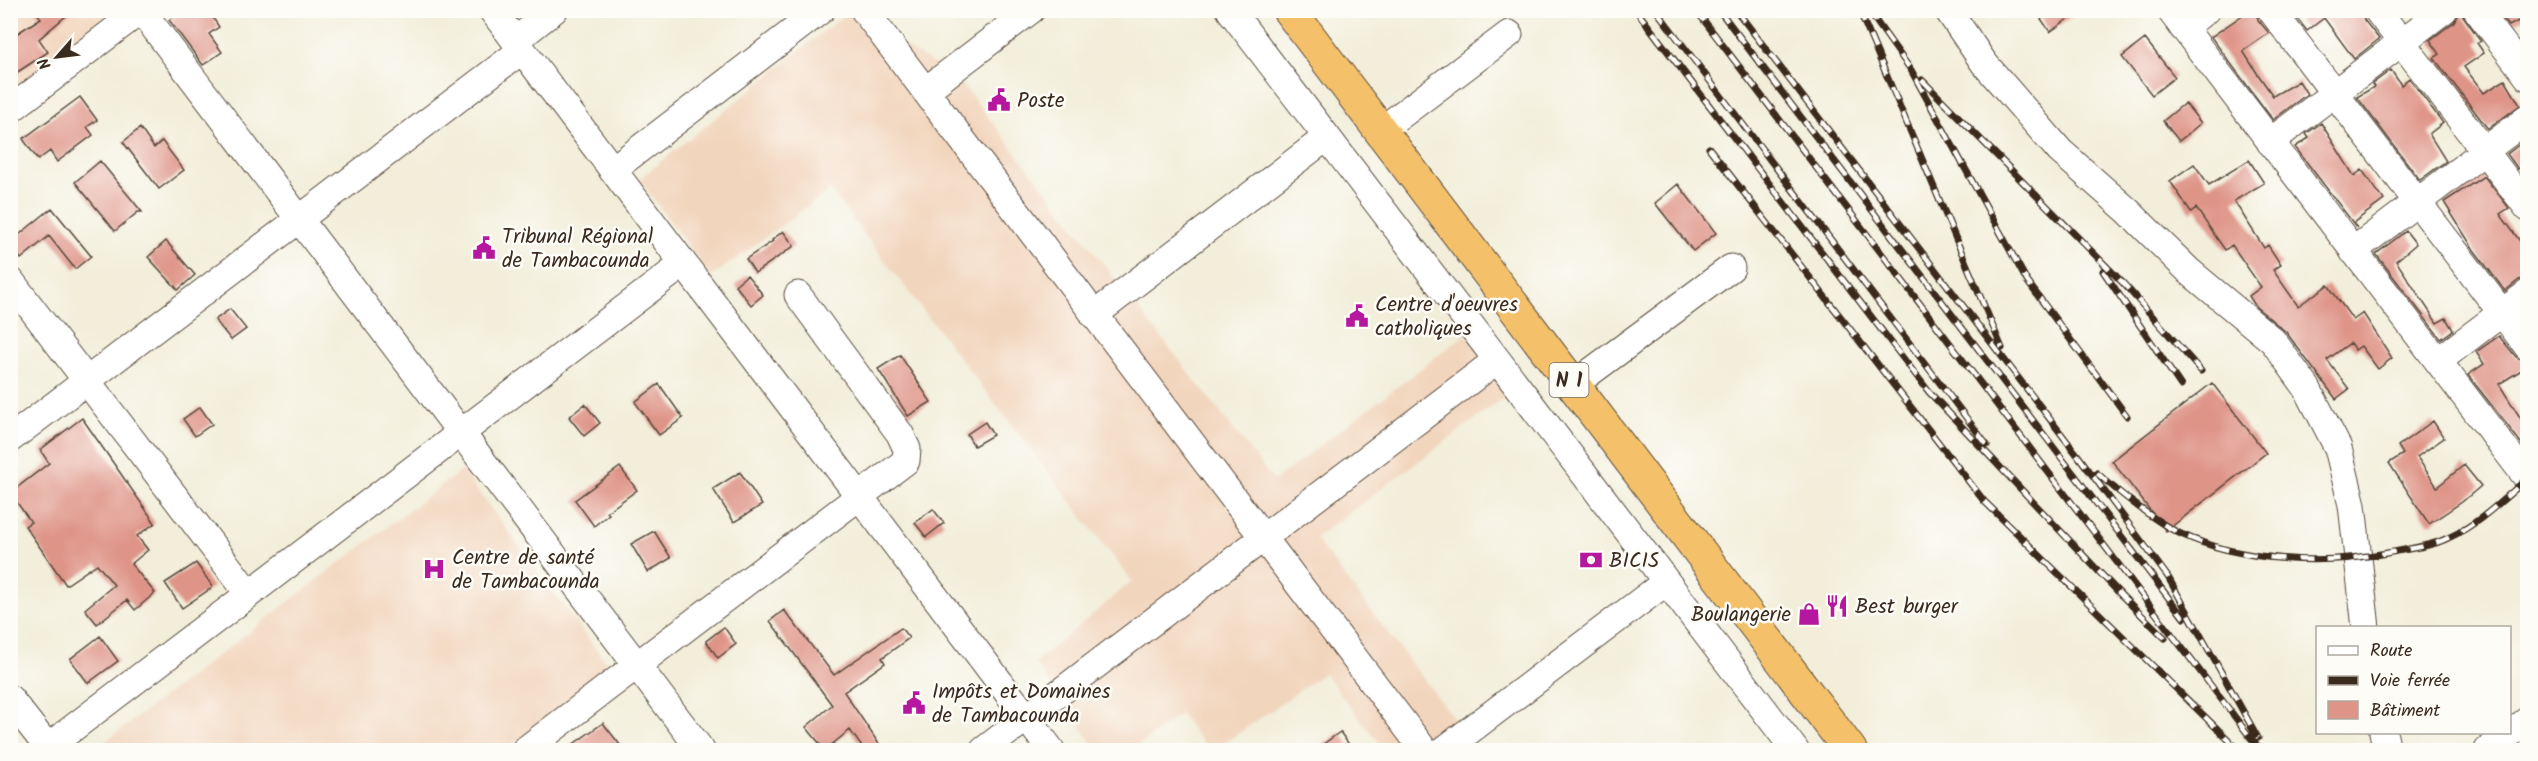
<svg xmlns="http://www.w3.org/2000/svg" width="2538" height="761" viewBox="0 0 2538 761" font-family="Kalam,sans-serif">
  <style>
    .built { fill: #f2d5bd }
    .building { fill: #df9488 }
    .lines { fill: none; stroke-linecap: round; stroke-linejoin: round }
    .minor-casing { stroke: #56473a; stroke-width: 29 }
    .highway-casing { stroke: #56473a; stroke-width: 35 }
    .minor { stroke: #fff; stroke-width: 27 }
    .highway { stroke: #f4c16a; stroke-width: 33 }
    .rail-casing { stroke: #3b2a1e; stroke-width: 7 }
    .rail { stroke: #fdfcf7; stroke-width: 4.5; stroke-dasharray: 14; stroke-linecap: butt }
    .labels { text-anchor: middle; stroke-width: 5; stroke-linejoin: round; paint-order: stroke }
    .shield { fill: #fdfcf7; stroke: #75695f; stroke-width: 1.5 }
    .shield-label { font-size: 20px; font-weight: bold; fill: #3b2a1e }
    .poi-label { font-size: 21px; fill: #3b2a1e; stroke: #fdfcf7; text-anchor: start }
  </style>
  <rect width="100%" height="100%" fill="#fdfcf7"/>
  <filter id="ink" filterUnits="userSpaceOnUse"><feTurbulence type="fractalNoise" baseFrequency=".0167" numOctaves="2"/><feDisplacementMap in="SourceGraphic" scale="12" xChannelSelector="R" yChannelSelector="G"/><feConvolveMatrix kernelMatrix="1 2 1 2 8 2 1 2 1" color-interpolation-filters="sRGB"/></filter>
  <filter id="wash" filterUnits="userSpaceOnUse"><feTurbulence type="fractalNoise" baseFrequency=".008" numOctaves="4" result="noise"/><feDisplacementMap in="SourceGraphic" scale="24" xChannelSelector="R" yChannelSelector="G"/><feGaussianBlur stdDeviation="1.35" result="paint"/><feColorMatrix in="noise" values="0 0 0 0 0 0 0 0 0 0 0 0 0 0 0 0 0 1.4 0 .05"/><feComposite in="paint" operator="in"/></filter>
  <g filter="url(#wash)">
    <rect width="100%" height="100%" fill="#f2eeda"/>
    <!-- built -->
    <path class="built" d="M11,11H110L114,17L11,96Z
      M849,11L959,80L1274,481L1466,334L1512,392L1315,538L1462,729L1435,750H1385L1324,673L1215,750H1209L1180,714L1133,750H1097L1035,663L1132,581L830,190L711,277L639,179Z
      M462,470L611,669L505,750H94Z"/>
    <g id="blocks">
      <!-- building -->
      <path class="building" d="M34,10H73L39,39L48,52L10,77V38L41,18Z
        M182,10H208L219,27L209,34L222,52L203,65L169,20Z
        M2035,10H2080L2050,32Z
        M2250,10H2256L2258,20L2269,33L2243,51L2257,73L2273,96L2299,81L2307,94L2273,120L2211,37Z
        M2291,10H2362L2364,20L2379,39L2354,59L2324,18L2307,31Z
        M2459,10L2481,41L2477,43L2484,53L2464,67L2484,93L2505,80L2520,105L2488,129L2434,58L2440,54L2430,40L2454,22Z
        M2497,10H2528V16L2509,26Z
        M2145,39L2175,77L2152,95L2122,57Z
        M2391,70L2401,85L2409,78L2443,123L2429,134L2446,161L2420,180L2357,97L2374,87L2372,84Z
        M80,97L97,120L87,127L93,135L57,162L50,151L38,160L23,139Z
        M2185,103L2201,123L2179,141L2163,121Z
        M2321,123L2354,176L2362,170L2384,200L2353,223L2357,228L2295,147L2309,138L2306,134Z
        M140,128L154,148L162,141L184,170L159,189L123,142Z
        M2528,138V163L2518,169L2507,154Z
        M2249,160L2264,183L2234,201L2264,248L2268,245L2281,265L2273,270L2298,306L2328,285L2353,320L2363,313L2392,358L2378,369L2361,346L2355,350L2350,343L2327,360L2349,389L2336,399L2286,332L2256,307L2249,296L2261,287L2232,245L2225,250L2196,208L2191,212L2170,181L2194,164L2209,185Z
        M100,161L142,212H138L115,231L75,182Z
        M2484,176L2509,208L2500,214L2528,252V278L2519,280L2505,291L2474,250L2444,202Z
        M1678,184L1716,233L1693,251L1655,203Z
        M52,208L91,256L75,269L49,236L21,259L10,245V242Z
        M783,231L794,246L755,273L746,259L773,241L772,240Z
        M2406,231L2416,244L2396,261L2437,323L2446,318L2453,330L2441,339L2376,254Z
        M166,241L195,275L178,290L148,257Z
        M747,275L763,295L751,305L735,285Z
        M230,309L246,329L231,340L215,320Z
        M2499,336L2516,357L2528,362V366L2499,384L2528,430V452L2468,375L2484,364L2476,352Z
        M900,355L931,402L908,416L878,369Z
        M2212,383L2266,453L2166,531L2112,461Z
        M659,384L683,418L659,435L635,402Z
        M585,404L600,423L584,436L569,417Z
        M200,407L212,424L195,436L183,419Z
        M82,418L155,523L137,536L148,550L131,564L155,593L135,610L127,600L97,624L85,609L114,585L97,564L66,585L25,526L31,522L10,493L49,463L40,450Z
        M2433,421L2444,438L2417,457L2437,487L2464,465L2481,486L2462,502L2429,524L2389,463L2403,454L2398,446Z
        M985,422L993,435L974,446L967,434Z
        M620,467L637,490L607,512L609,514L594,526L575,500Z
        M740,472L762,505L734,522L713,489Z
        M933,509L944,523L926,537L915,523Z
        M654,531L671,558L648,572L631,544Z
        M196,563L213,587L182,608L165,583Z
        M784,610L834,675L901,628L909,638L882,658L885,663L844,692L883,750H864L850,730L825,750L806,727L832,705L770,621Z
        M724,627L736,644L718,658L706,641Z
        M100,636L118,661L88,683L70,659Z
        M603,723L624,750H565Z
        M1340,732L1353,750H1315Z"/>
    </g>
  </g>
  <g filter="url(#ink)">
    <use href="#blocks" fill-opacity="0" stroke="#56473a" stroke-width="1.5"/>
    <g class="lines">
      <!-- minor casing -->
      <g class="minor-casing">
        <path id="minor" d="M141,10L701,750
          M492,10L1051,750
          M864,10L1424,750
          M1230,10L1795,750
          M1948,10L1984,63L2060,151L2128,211L2190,272L2273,341L2307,388L2338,448L2352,505L2366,628
          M2170,10L2528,479
          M2271,10L2528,347
          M2377,10L2528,208
          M2477,10L2528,77
          M2183,28L2206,10
          M515,41L554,10
          M925,91L1031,10
          M10,110L141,10
          M1380,131L1509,34
          M2270,142L2444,10
          M612,170L821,10
          M2353,251L2528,118
          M10,280L249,594
          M1094,315L1327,137
          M2438,361L2528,293
          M1573,385L1731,268
          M10,439L522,50
          M10,699L50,750
          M2383,732L2387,750
          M44,750L683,264
          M525,750L906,461L907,449L900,434L798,295
          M984,750L1497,360
          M1444,750L1666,582
          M2488,750L2528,720"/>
      </g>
      <!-- highway casing -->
      <g class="highway-casing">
        <path id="highway" d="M1289,10L1850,750"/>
      </g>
      <!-- minor -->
      <use href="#minor" class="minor"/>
      <!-- highway -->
      <use href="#highway" class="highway"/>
      <!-- rail casing -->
      <g class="rail-casing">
        <path id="rail" d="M1636,10L1929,392L2122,596L2165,638
          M1656,10L1987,445
          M1696,10L2260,750
          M1719,10L2184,618
          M1736,10L2079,457L2168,577L2258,738
          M1859,10L2002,348
          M1868,10L1911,70L2027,281L2127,416
          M1922,80L2123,283L2201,371
          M1709,148L1984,501L2239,750
          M2103,271L2181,386
          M2097,473C2117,491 2157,523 2181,534C2243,562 2322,565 2387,553C2406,549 2430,547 2448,538C2479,524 2502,500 2528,478"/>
      </g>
      <!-- rail -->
      <use href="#rail" class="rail"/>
    </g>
  </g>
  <!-- icons -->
  <defs>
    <g id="civic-bare" transform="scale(1.8)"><path d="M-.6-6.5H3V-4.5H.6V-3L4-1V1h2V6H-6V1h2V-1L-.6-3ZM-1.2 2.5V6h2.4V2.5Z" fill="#b5179e" stroke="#fdfcf7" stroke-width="2.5" paint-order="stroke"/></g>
    <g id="bank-bare" transform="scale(1.8)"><path d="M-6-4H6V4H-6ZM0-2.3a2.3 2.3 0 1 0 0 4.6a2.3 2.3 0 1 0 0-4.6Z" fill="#b5179e" stroke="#fdfcf7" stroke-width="2.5" paint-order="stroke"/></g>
    <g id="hospital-bare" transform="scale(1.8)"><path d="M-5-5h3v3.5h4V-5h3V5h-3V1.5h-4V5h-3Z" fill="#b5179e" stroke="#fdfcf7" stroke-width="2.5" paint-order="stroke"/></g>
    <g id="restaurant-bare" transform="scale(1.8)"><path d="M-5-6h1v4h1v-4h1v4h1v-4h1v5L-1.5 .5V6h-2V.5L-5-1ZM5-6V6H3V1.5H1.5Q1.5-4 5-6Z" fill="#b5179e" stroke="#fdfcf7" stroke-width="2.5" paint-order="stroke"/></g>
    <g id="shop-bare" transform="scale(1.8)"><path d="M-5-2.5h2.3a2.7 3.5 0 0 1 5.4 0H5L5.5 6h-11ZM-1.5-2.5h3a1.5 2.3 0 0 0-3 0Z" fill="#b5179e" stroke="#fdfcf7" stroke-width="2.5" paint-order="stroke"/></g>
  </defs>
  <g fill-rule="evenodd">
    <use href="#civic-bare" x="999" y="100"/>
    <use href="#civic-bare" x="484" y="248"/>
    <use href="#civic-bare" x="1357" y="316"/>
    <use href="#bank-bare" x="1591" y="560"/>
    <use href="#hospital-bare" x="434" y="569"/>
    <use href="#restaurant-bare" x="1837" y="606"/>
    <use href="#shop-bare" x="1809" y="614"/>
    <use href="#civic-bare" x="914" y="703"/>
  </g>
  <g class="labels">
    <!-- shield labels -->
    <rect class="shield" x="1549.5" y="363" width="39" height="34" rx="4.5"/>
    <g class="shield-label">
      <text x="1569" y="387">N 1</text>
    </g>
    <!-- poi labels -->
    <g class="poi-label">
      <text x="1017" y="107">Poste</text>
      <text x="502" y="243">Tribunal Régional<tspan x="502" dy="24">de Tambacounda</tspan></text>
      <text x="1375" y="311">Centre d'oeuvres<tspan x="1375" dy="24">catholiques</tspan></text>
      <text x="452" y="564">Centre de santé<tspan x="452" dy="24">de Tambacounda</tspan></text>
      <text x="1609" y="567">BICIS</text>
      <text x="1855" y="613">Best burger</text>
      <text x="1791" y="621" text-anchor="end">Boulangerie</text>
      <text x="932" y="698">Impôts et Domaines<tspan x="932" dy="24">de Tambacounda</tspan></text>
    </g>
  </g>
  <!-- margin -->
  <rect width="2538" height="761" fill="none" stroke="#fdfcf7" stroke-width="36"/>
  <!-- legend -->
  <rect x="2316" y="626" width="195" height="108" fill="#fdfcf7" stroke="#afa8a0" stroke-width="1.5"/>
  <rect x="2328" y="646" width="30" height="9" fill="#ffffff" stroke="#afa8a0" stroke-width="1.5"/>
  <text x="2370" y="656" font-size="18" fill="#3b2a1e">Route</text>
  <rect x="2328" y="676" width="30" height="9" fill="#3b2a1e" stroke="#afa8a0" stroke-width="1.5"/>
  <text x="2370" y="686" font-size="18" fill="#3b2a1e">Voie ferrée</text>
  <rect x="2328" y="701" width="30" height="18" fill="#df9488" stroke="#afa8a0" stroke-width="1.5"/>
  <text x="2370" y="716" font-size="18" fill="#3b2a1e">Bâtiment</text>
  <!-- north arrow -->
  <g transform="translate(57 57) rotate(242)" stroke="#fdfcf7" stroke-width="4.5" paint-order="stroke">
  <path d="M0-4.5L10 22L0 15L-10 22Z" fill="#3b2a1e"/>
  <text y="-9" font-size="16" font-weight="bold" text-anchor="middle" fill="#3b2a1e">N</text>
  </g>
</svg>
